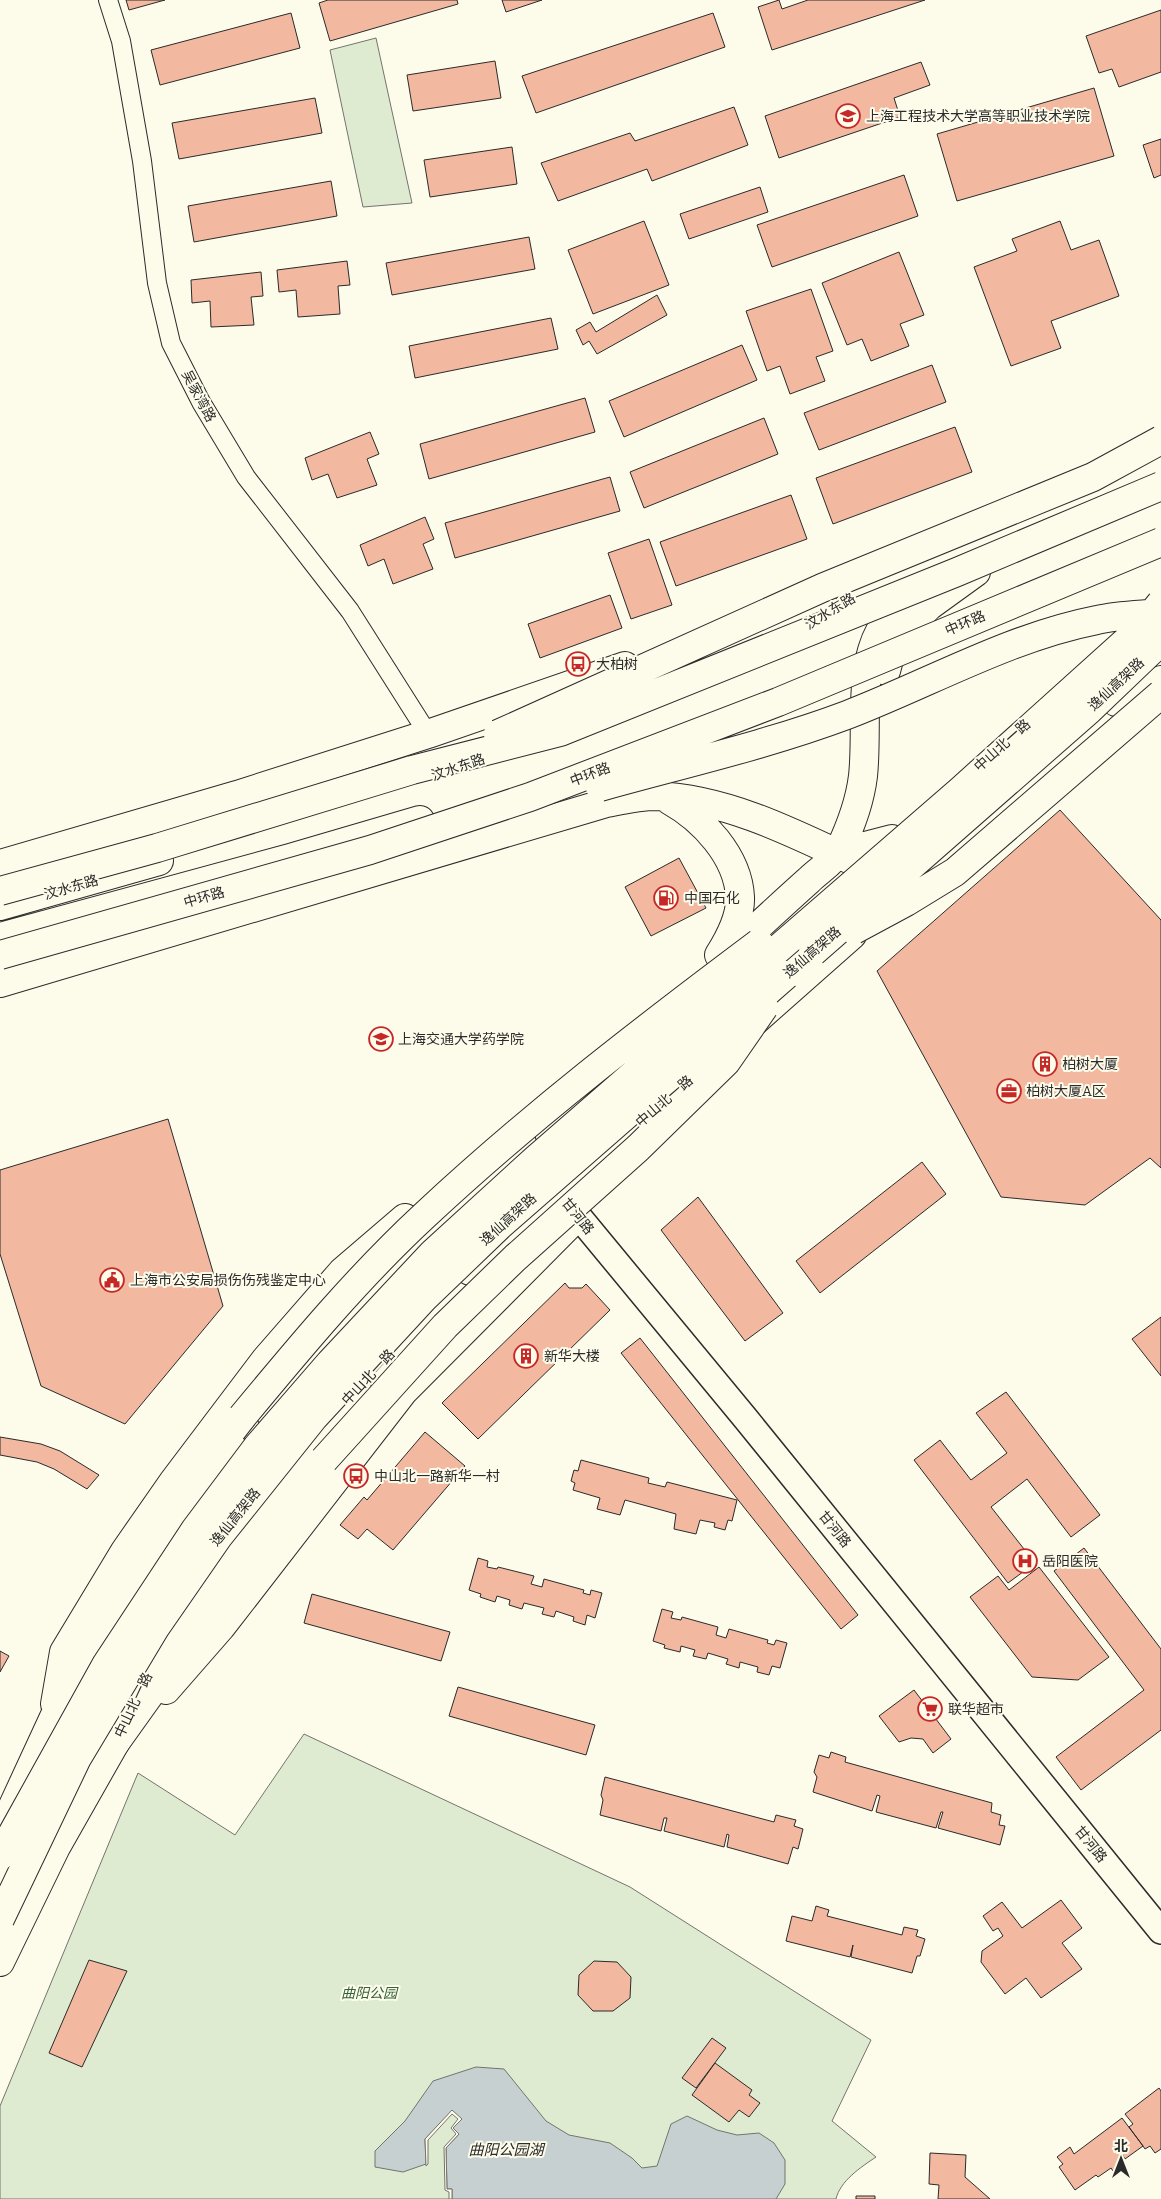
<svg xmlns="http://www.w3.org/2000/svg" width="1161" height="2199" viewBox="0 0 1161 2199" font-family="Bitter,'Noto Sans SC',serif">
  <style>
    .green { fill: #deebd1; stroke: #74746e }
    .water { fill: #c7d0d0; stroke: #74746e }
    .pier { fill: #fdfbea; stroke: #74746e }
    .building { fill: #f2b8a0; stroke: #2b2b2b }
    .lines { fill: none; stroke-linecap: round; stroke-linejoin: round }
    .street-casing { stroke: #2b2b2b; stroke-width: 20 }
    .secondary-casing { stroke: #2b2b2b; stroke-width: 28 }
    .primary-casing { stroke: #2b2b2b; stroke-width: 30 }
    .highway-casing { stroke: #2b2b2b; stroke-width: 30 }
    .street { stroke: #fdfbea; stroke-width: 18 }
    .secondary { stroke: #fdfbea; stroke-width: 25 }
    .primary { stroke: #fdfbea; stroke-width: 28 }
    .highway { stroke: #fdfbea; stroke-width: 28 }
    .highway-bridge-casing { stroke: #2b2b2b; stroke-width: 30; stroke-linecap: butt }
    .highway-bridge { stroke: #fdfbea; stroke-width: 28 }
    .labels { text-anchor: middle; stroke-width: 4; stroke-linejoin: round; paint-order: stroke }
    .poi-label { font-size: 14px; fill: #2b2b2b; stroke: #fdfbea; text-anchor: start }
    .street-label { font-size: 14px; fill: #2b2b2b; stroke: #fdfbea }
    .park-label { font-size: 14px; font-style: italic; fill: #34623c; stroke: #fdfbea }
    .water-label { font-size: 15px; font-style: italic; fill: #2b2b2b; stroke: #fdfbea }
  </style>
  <rect width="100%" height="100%" fill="#fdfbea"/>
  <!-- green -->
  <path class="green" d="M376,38L412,203L363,207L330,50Z
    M304,1734L630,1887L871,2040L832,2121L876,2157C861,2167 840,2181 836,2199H0V2106L138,1773L235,1835Z"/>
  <!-- water -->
  <path class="water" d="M476,2067L504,2069L546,2121L569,2135L610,2143L632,2158L642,2168L657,2166L671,2124L687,2116L717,2130L737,2135L759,2133L774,2143L785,2160V2184L776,2199H452V2189H447L446,2148L459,2134L453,2128L461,2119L452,2111L425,2139L426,2164L403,2172L375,2167V2151L405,2121L433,2081Z"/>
  <!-- pier -->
  <path class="pier" d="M452,2110L462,2119L453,2128L459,2134L446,2148L447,2189H452V2199H449V2192L445,2190L444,2147L456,2134L451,2128L458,2119L452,2114L428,2140V2164L426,2166L425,2139Z"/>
  <!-- building -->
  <path class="building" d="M126,0H165L129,10Z
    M328,0H457L458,4L330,41L319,3Z
    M502,0H542L506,12Z
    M779,0L782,9L808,0H925L772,50L758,7Z
    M1161,10V72L1119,87L1112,69L1099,73L1086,36Z
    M291,13L300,48L160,85L151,50Z
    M713,13L725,47L536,113L522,76Z
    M495,61L501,98L413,111L407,75Z
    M921,62L930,85L894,98L900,117L779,158L765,116Z
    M1094,88L1114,156L957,201L937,134Z
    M315,98L322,133L179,159L172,123Z
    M734,107L748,145L652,181L647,169L558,201L541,163L630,133L635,141Z
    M1161,139V175L1154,178L1143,145Z
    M512,147L517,184L430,197L424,160Z
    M904,175L918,216L772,267L757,225Z
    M331,181L337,216L194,242L188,206Z
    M760,187L768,212L689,239L680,214Z
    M644,221L669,285L593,314L568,250Z
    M1060,221L1071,250L1099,240L1119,296L1051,321L1061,348L1011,366L974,267L1017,251L1012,239Z
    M529,237L535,269L392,295L386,263Z
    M899,252L924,315L900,324L909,346L871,361L862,339L847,345L822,283Z
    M347,261L350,285L338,286L340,314L298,317L296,290L279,292L277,270Z
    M261,272L263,296L251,297L254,325L211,327L210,301L192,303L191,280Z
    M811,289L833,351L816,357L825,381L790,394L780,366L767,371L746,311Z
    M657,295L667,315L597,354L589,341L583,345L576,330L590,322L596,332Z
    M551,318L558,349L415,378L409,346Z
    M742,345L757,380L624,437L609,401Z
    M932,365L946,402L819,450L804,413Z
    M585,398L595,432L429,479L420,444Z
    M764,418L778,454L644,508L630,472Z
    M955,427L972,472L833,524L816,478Z
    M370,432L379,454L367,459L377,485L337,498L328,474L312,480L305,458Z
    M610,477L620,511L455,558L445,523Z
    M791,495L807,539L676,586L660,542Z
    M425,517L434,539L423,544L433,569L393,584L384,559L368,566L360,545Z
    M649,539L672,605L631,619L608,553Z
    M610,595L622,628L540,658L528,624Z
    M1060,810L1161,920V1168L1150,1158L1085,1205L1001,1197L877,971Z
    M679,858L706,908L651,936L625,887Z
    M168,1119L223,1306L125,1424L41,1386L0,1254V1170Z
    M922,1162L946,1194L820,1293L796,1261Z
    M698,1197L783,1313L745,1341L661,1230Z
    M565,1283L569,1288H582L586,1284L610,1310L478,1439L442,1403Z
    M1161,1317V1376L1132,1339Z
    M640,1338L858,1615L841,1629L621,1353Z
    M1006,1392L1100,1515L1071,1537L1027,1479L991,1507L1035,1563L1008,1583L914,1460L940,1440L971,1480L1007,1453L976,1413Z
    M425,1432L465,1466L393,1550L367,1529L358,1539L340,1525L364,1497L367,1500Z
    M0,1437L41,1444L60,1451L99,1475L87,1489L54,1469L37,1462L0,1455Z
    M581,1460L649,1478L648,1483L665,1487L667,1482L737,1500L732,1521L728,1520L725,1530L714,1527L715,1523L700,1520L696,1534L674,1529L676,1514L625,1500L620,1515L597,1509L600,1498L573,1490L575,1483L571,1481L574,1470L578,1471Z
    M1084,1548L1161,1649V1730L1081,1790L1056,1757L1144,1690L1054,1571Z
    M478,1558L488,1561L487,1567L497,1569L498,1567L534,1576L531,1584L542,1587L544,1579L584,1590L583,1593L590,1595L591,1590L602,1593L595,1618L587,1615L585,1625L573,1621L574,1617L556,1611L554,1617L542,1614L544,1608L524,1603L522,1609L509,1605L510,1600L497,1596L495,1602L480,1597L481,1594L469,1590Z
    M1039,1567L1109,1657L1078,1680L1032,1677L970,1597L998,1576L1009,1590Z
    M312,1594L450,1632L441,1661L304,1623Z
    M662,1609L673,1612L671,1618L681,1620L682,1617L718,1627L716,1635L726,1638L729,1629L768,1640L767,1643L774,1645L776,1640L787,1643L780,1668L772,1666L769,1675L757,1672L758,1667L740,1662L739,1668L726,1664L728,1659L708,1653L706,1659L693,1656L695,1650L681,1646L680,1652L664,1648L665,1645L653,1641Z
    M0,1651L9,1656L0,1672Z
    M458,1687L595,1725L586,1755L449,1716Z
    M914,1690L951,1739L933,1753L923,1739L911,1738L899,1742L879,1716Z
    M831,1752L846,1757L845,1762L992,1803L991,1812L1001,1815L999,1825L1005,1826L1000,1845L938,1828L943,1812H941L936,1828L876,1812L880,1796L877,1795L872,1811L813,1792L817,1777L814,1772L819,1755L829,1758Z
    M605,1777L774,1822L776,1815L796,1820L794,1826L803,1829L798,1849L793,1847L788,1864L727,1847L729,1835L727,1834L724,1847L664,1831L667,1818H664L661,1831L600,1815L603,1800L601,1795Z
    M1061,1900L1082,1928L1062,1943L1082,1969L1041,1998L1026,1978L1005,1994L981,1962L982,1951L1003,1936L998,1928L993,1931L983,1916L1002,1902L1022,1928Z
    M816,1906L829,1910L827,1916L902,1935L904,1927L918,1930L916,1936L925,1939L920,1956H917L912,1973L851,1957L853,1945L850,1957L786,1941L792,1916L812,1921Z
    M89,1960L127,1971L82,2067L49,2053Z
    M594,1961L617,1962L631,1977L630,1998L613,2011H593L578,1995L579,1975Z
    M712,2038L726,2048L696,2088L682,2078Z
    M715,2063L752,2090L749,2095L760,2103L749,2117L739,2110L729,2122L692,2095Z
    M1159,2088L1161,2091V2149L1155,2153L1150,2146L1145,2149L1143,2146L1129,2127L1133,2124L1125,2114Z
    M1122,2118L1143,2146L1125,2159L1122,2154L1119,2156L1125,2163L1113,2171L1111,2168L1098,2177L1096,2175L1075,2190L1059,2167L1063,2164L1057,2157L1070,2147L1074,2154Z
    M930,2153L966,2155L965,2177L990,2199H938L939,2185L929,2184Z
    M856,2196H875V2199H856Z"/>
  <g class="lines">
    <!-- street casing -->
    <g class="street-casing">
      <path id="street" d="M108,0L121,41L142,161L157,283L171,343L201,402L246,477L350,611L428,734"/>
    </g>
    <!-- secondary casing -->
    <g class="secondary-casing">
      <path id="secondary" d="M565,1200L746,1419L1161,1931"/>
    </g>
    <!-- primary casing -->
    <g class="primary-casing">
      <path id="primary" d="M848,590L893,574L1161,463
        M886,671L894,641L929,606L976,572
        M1116,702L1161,680
        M669,800C703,819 738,856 740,897C741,916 729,939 719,955
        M838,853L892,839
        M0,864L237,795L428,734L625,666
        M0,906L159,861
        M0,937L290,858L420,820
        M725,957C753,931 781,905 809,880C818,871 833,862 839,851C850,828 860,801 863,776C870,712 848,625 922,594
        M0,983L606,803C622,800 639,796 656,796C736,799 812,843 883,875H892
        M748,1027L852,935
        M470,1271L717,1054
        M270,1413L331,1339L522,1143
        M166,1690L221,1627L403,1392L575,1219
        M55,1704L64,1652L125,1551L173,1482L266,1359L342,1272L405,1218
        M0,1834L60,1704L210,1487L238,1452
        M0,1962L56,1847L115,1743L158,1652L211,1570L281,1486L343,1404L357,1389"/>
    </g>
    <!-- highway casing -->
    <g class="highway-casing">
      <path id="highway" d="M786,975L813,952
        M60,1704C73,1675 85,1645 101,1617C143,1547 192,1482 242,1417
        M115,1743L215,1603L324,1460"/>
    </g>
    <!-- street -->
    <use href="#street" class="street"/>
    <!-- secondary -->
    <use href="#secondary" class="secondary"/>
    <!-- primary -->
    <use href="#primary" class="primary"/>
    <!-- highway -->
    <use href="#highway" class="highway"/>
    <!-- highway-bridge casing -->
    <g class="highway-bridge-casing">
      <path id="highway-bridge" d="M498,734L822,588L1093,477L1161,440
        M600,787C682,764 767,745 847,715C930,683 1010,637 1097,620C1118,615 1140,615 1161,613
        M0,891L157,848L412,770L560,732L957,572L1161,486
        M854,930L906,902L955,872L1161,694
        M813,952L1089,710L1161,641
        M0,955L370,850L530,797L778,702L1161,542
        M242,1417C300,1347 358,1277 425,1215C531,1116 643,1030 759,943
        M324,1460L445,1326L515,1258L638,1148L726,1062L764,1007
        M0,1856L106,1665L195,1530L258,1446L330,1363L433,1253L536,1159L960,791L1140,629L1161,603
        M0,1919L77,1758L155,1628L218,1537L314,1417L423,1299L500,1225L786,975"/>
    </g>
    <!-- highway-bridge -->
    <use href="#highway-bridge" class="highway-bridge"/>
  </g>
  <!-- icons -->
  <defs>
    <g id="school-ring" transform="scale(1.25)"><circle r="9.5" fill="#fdfbea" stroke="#c62828" stroke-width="1.5"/><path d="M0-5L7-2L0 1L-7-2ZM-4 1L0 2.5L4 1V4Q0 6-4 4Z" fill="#c62828"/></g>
    <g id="bus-ring" transform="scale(1.25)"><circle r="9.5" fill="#fdfbea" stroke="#c62828" stroke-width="1.5"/><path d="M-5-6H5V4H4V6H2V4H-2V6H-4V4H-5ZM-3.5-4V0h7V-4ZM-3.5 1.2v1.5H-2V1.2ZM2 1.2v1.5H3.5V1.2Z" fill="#c62828"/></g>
    <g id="fuel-ring" transform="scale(1.25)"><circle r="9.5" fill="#fdfbea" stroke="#c62828" stroke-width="1.5"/><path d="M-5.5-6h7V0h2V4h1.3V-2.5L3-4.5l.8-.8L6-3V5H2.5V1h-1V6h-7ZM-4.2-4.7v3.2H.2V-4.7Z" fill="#c62828"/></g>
    <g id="building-ring" transform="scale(1.25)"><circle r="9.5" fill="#fdfbea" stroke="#c62828" stroke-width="1.5"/><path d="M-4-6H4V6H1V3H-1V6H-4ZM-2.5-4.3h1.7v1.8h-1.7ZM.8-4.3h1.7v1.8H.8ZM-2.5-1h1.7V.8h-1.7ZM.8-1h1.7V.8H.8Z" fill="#c62828"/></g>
    <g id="office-ring" transform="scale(1.25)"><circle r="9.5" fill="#fdfbea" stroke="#c62828" stroke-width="1.5"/><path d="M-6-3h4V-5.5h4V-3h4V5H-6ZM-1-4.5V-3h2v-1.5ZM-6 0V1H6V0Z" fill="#c62828"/></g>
    <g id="civic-ring" transform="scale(1.25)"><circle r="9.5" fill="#fdfbea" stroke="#c62828" stroke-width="1.5"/><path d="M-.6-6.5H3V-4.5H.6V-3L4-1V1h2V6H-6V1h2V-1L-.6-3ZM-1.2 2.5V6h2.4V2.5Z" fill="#c62828"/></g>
    <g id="hospital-ring" transform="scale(1.25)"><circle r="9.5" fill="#fdfbea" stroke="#c62828" stroke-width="1.5"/><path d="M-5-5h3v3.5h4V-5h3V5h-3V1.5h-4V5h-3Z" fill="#c62828"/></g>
    <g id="supermarket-ring" transform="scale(1.25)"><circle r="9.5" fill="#fdfbea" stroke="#c62828" stroke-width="1.5"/><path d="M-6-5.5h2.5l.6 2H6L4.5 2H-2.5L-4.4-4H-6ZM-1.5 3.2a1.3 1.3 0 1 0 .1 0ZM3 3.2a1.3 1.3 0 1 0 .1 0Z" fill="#c62828"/></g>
  </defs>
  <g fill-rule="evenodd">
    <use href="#school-ring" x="848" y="116"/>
    <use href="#bus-ring" x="578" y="664"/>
    <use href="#fuel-ring" x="666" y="898"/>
    <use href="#school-ring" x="381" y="1039"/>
    <use href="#building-ring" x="1045" y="1064"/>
    <use href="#office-ring" x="1009" y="1091"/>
    <use href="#civic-ring" x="112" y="1280"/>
    <use href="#building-ring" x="526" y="1356"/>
    <use href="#bus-ring" x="356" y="1476"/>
    <use href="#hospital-ring" x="1025" y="1561"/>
    <use href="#supermarket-ring" x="930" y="1709"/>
  </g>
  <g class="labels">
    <!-- poi labels -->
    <g class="poi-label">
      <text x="866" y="121">上海工程技术大学高等职业技术学院</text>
      <text x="596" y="669">大柏树</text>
      <text x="684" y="903">中国石化</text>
      <text x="398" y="1044">上海交通大学药学院</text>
      <text x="1062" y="1069">柏树大厦</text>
      <text x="1026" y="1096">柏树大厦A区</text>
      <text x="130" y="1285">上海市公安局损伤伤残鉴定中心</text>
      <text x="544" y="1361">新华大楼</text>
      <text x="374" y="1481">中山北一路新华一村</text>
      <text x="1042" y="1566">岳阳医院</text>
      <text x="948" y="1714">联华超市</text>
    </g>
    <!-- street labels -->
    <g class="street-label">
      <text transform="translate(199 396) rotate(62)" y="5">吴家湾路</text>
      <text transform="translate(830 611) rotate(-31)" y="5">汶水东路</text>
      <text transform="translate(965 623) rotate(-23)" y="5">中环路</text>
      <text transform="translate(1116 684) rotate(-43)" y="5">逸仙高架路</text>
      <text transform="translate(1002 745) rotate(-42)" y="5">中山北一路</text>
      <text transform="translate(458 767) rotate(-19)" y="5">汶水东路</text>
      <text transform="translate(590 774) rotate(-21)" y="5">中环路</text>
      <text transform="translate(71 887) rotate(-16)" y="5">汶水东路</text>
      <text transform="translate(204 897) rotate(-16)" y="5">中环路</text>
      <text transform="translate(812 952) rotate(-41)" y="5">逸仙高架路</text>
      <text transform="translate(664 1101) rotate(-41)" y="5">中山北一路</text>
      <text transform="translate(578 1216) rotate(51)" y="5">甘河路</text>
      <text transform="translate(508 1219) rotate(-42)" y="5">逸仙高架路</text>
      <text transform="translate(368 1377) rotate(-47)" y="5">中山北一路</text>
      <text transform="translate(235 1517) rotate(-51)" y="5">逸仙高架路</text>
      <text transform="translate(835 1529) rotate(51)" y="5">甘河路</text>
      <text transform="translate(133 1705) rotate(-65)" y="5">中山北一路</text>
      <text transform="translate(1091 1844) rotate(51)" y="5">甘河路</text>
    </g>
    <!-- park labels -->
    <g class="park-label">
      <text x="369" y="1998">曲阳公园</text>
    </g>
    <!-- water labels -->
    <g class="water-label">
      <text x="506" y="2155">曲阳公园湖</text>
    </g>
  </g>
  <!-- north arrow -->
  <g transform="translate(1121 2159)" stroke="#fdfbea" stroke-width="4" paint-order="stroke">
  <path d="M0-4L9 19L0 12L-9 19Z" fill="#2b2b2b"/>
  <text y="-8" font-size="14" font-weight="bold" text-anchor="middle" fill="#2b2b2b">北</text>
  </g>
</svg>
